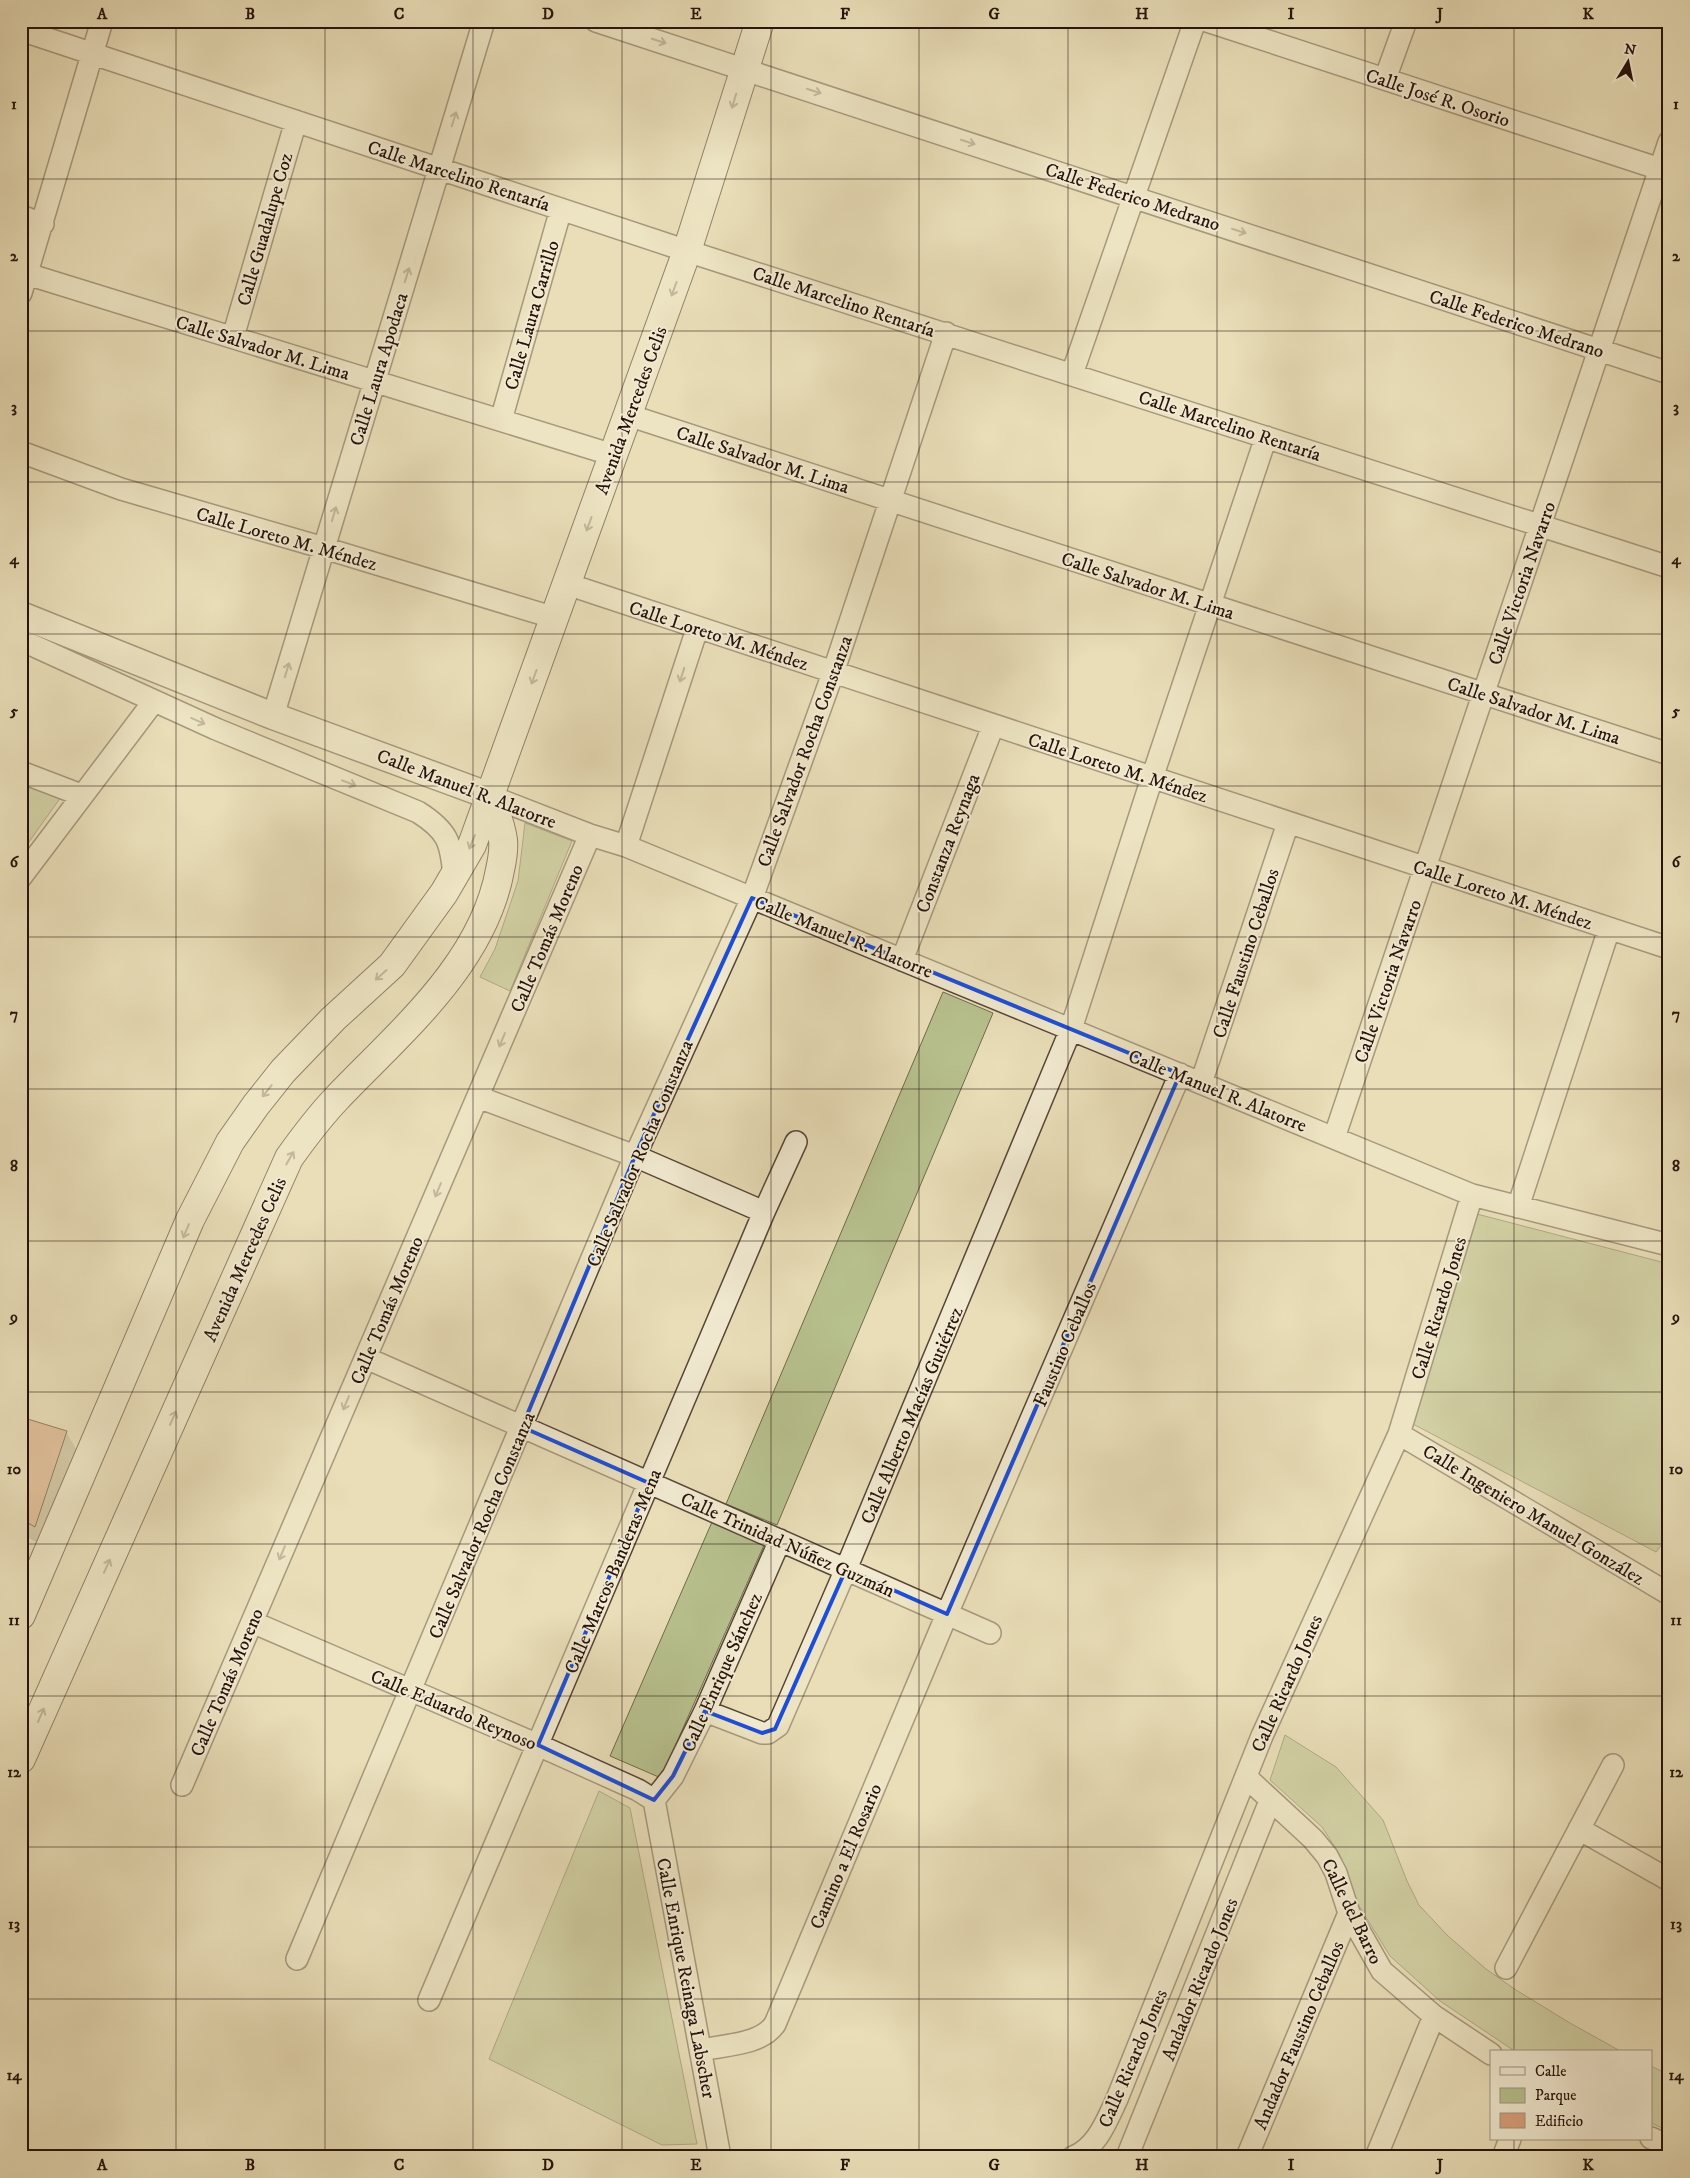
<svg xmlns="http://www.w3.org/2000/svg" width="1690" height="2178" viewBox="0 0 1690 2178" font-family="'IM FELL DW Pica',serif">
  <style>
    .green { fill: #b7c18e; stroke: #6e6a4c }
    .shadow { fill: #0003 }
    .building { fill: #d8a07a; stroke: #26130b }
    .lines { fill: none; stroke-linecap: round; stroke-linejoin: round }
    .minor-casing { stroke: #574636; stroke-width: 24 }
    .tertiary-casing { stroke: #574636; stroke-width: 29 }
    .secondary-casing { stroke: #26130b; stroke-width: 30 }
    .minor { stroke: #f1ead1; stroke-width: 21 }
    .tertiary { stroke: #f1ead1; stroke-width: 26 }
    .secondary { stroke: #f1ead1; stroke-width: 28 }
    .oneway { stroke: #968978 }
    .marked { fill: none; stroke: #1d4ed8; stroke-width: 4; stroke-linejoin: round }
    .grid { fill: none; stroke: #26130b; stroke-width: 1; stroke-opacity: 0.55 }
    .labels { text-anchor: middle; stroke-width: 4; stroke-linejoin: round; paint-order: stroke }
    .street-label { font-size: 19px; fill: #26130b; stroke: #f1ead1 }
    .neatline { fill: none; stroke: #26130b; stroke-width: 2 }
    .grid-label { font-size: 16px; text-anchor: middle; font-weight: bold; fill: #26130b }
  </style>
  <rect width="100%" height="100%" fill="#e9deb8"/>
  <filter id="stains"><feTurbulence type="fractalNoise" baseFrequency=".004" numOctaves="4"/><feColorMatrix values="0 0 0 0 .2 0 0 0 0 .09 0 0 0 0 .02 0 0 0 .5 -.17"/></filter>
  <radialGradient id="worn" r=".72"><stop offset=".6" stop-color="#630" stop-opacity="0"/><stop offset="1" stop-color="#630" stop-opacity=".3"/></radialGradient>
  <!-- green -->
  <path class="green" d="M21,782L61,797L21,853Z
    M525,823L572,841L510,991L480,977L495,949L518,881Z
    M943,992L993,1013L777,1525L726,1504Z
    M1477,1214L1669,1264V1535L1656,1552L1411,1423Z
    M712,1522L764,1545L661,1778L610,1756Z
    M1285,1735L1336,1767L1383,1820L1407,1881L1419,1905L1447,1935L1486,1969L1516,1990L1570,2023L1622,2052H1516L1440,2001L1390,1956L1356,1901L1340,1855L1322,1827L1270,1780Z
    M599,1791L630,1808L697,2144L662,2145L489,2059Z
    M1651,2066L1669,2075V2131L1651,2123Z"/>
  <!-- shadow -->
  <path class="shadow" d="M21,1418L66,1432L79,1454L48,1548L21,1534Z"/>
  <!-- building -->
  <path class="building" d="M21,1417L67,1431L35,1527L21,1519Z"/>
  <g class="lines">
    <!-- minor casing -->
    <g class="minor-casing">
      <path id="minor" d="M596,21L1669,373
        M1207,21L1669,172
        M21,30L687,251L1669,567
        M1385,79L1406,21
        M21,216L43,224
        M27,274L613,455
        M21,293L102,21
        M233,337L296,121
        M1072,374L1195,21
        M628,415L1669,754
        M501,420L561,209
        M21,452L121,489L324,548L555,618
        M567,584L1669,948
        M21,640L216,729L418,812C448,831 451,842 454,876
        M273,716L484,21
        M21,772L81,795
        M490,796L590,835L626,846L1472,1195L1669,1245
        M626,846L697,629
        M21,877L154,701
        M902,960L993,726
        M1201,1083L1288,823
        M478,1097L635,1156L764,1212
        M1334,1138L1669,142
        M1518,1207L1609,929
        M366,1358L990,1633
        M1399,1434L1669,1594
        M252,1622L538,1745L638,1790L654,1800
        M705,1711L762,1733H768L778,1726L846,1569L1071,1029L1152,778L1266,437
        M1246,1777L1313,1839L1327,1856L1336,1873L1349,1913L1382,1971L1434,2016L1491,2054
        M182,1785L590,835
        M654,1800L720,2157
        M654,1800L673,1776L705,1711L780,1540
        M1579,1829L1669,1880
        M297,1959L635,1156L752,898L833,673L946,333
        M1506,1968L1613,1765
        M429,2000L764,1212L796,1142
        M701,2050C724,2045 761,2045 775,2024L947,1614L1180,1074
        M1651,2138L1669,2146
        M1073,2157C1097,2148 1107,2120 1117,2099L1262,1736L1399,1434L1472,1195
        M1127,2157L1270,1801
        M1247,2157L1349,1913
        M1376,2157L1434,2016
        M1503,2157L1510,2139"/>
    </g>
    <!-- tertiary casing -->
    <g class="tertiary-casing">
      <path id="tertiary" d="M21,615L273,716L490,796"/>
    </g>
    <!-- secondary casing -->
    <g class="secondary-casing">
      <path id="secondary" d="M21,1615L190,1220L230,1142L256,1105L283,1071L333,1019L392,965L444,893L472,845L687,251L760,21
        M21,1759L289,1158C304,1137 319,1117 337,1098C399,1033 483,964 500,870C502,861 504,849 503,840C501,825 495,810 490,796"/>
    </g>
    <!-- minor -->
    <use href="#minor" class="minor"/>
    <!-- tertiary -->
    <use href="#tertiary" class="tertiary"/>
    <!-- secondary -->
    <use href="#secondary" class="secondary"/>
  </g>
  <!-- one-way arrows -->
  <defs><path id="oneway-shaft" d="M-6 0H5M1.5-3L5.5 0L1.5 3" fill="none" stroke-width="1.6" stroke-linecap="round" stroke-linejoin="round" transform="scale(1.25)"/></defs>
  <g class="oneway">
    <use href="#oneway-shaft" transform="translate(659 41) rotate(18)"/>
    <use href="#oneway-shaft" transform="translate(814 91) rotate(18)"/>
    <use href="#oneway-shaft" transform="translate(734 101) rotate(107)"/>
    <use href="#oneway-shaft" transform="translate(454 119) rotate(-73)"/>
    <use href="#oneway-shaft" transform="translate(968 142) rotate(18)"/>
    <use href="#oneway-shaft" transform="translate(1239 231) rotate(18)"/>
    <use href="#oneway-shaft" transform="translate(407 275) rotate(-73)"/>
    <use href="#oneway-shaft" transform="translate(674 289) rotate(110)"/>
    <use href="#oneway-shaft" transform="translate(334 514) rotate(-73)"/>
    <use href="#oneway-shaft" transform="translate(589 524) rotate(110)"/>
    <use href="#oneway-shaft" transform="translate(287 670) rotate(-73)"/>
    <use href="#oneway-shaft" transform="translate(682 675) rotate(108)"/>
    <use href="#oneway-shaft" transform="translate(534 677) rotate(110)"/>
    <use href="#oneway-shaft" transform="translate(198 721) rotate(24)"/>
    <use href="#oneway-shaft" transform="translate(349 783) rotate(21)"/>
    <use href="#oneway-shaft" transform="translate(472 842) rotate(113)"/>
    <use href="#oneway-shaft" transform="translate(381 975) rotate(138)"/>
    <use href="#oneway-shaft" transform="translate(502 1040) rotate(113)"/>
    <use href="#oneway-shaft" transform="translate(267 1091) rotate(129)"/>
    <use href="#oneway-shaft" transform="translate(290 1158) rotate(-60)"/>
    <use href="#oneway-shaft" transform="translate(438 1190) rotate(113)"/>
    <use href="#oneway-shaft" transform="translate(186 1231) rotate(113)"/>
    <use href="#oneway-shaft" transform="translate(346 1403) rotate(113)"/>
    <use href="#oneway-shaft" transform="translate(173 1418) rotate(-66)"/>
    <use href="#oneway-shaft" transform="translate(282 1553) rotate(113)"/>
    <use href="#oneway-shaft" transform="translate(107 1566) rotate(-66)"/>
    <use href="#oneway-shaft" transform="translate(41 1715) rotate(-66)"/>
  </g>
  <!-- marked area -->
  <path d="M0 0H1690V2178H0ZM752,898L1180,1074L947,1614L846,1569L775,1729L762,1733L705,1711L673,1776L654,1800L538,1745L649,1483L522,1427L635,1156Z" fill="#e9deb8" fill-opacity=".55" fill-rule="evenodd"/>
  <path class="marked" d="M752,898L1180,1074L947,1614L846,1569L775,1729L762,1733L705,1711L673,1776L654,1800L538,1745L649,1483L522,1427L635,1156Z"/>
  <!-- grid -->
  <path class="grid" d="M176,21V2157M325,21V2157M473,21V2157M622,21V2157M771,21V2157M919,21V2157M1068,21V2157M1217,21V2157M1365,21V2157M1514,21V2052M21,179H1669M21,331H1669M21,482H1669M21,634H1669M21,786H1669M21,937H1669M21,1089H1669M21,1241H1669M21,1392H1669M21,1544H1669M21,1696H1669M21,1847H1669M21,1999H1669M1514,2139V2157"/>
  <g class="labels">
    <!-- street labels -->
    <g class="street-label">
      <text transform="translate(1438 97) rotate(18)" y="7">Calle José R. Osorio</text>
      <text transform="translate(459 175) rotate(18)" y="7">Calle Marcelino Rentaría</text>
      <text transform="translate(1133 196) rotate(18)" y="7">Calle Federico Medrano</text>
      <text transform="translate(264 229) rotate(-74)" y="7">Calle Guadalupe Coz</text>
      <text transform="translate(844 301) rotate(18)" y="7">Calle Marcelino Rentaría</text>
      <text transform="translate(531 315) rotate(-74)" y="7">Calle Laura Carrillo</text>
      <text transform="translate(1517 323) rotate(18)" y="7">Calle Federico Medrano</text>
      <text transform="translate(263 347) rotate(17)" y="7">Calle Salvador M. Lima</text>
      <text transform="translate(378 369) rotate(-73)" y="7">Calle Laura Apodaca</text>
      <text transform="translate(630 410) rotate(-70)" y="7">Avenida Mercedes Celis</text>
      <text transform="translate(1230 425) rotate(18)" y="7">Calle Marcelino Rentaría</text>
      <text transform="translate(763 459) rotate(18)" y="7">Calle Salvador M. Lima</text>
      <text transform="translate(287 538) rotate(16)" y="7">Calle Loreto M. Méndez</text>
      <text transform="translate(1521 583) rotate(-71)" y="7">Calle Victoria Navarro</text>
      <text transform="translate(1148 585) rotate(18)" y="7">Calle Salvador M. Lima</text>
      <text transform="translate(719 635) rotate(18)" y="7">Calle Loreto M. Méndez</text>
      <text transform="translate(1534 710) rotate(18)" y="7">Calle Salvador M. Lima</text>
      <text transform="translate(804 751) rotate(-70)" y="7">Calle Salvador Rocha Constanza</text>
      <text transform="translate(1118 767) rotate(18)" y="7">Calle Loreto M. Méndez</text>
      <text transform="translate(467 788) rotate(21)" y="7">Calle Manuel R. Alatorre</text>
      <text transform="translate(947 843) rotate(-69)" y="7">Constanza Reynaga</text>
      <text transform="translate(1503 894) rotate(18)" y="7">Calle Loreto M. Méndez</text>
      <text transform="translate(844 936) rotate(22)" y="7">Calle Manuel R. Alatorre</text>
      <text transform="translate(546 938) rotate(-67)" y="7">Calle Tomás Moreno</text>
      <text transform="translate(1245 953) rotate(-72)" y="7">Calle Faustino Ceballos</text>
      <text transform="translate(1387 981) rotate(-71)" y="7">Calle Victoria Navarro</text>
      <text transform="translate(1218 1090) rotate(22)" y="7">Calle Manuel R. Alatorre</text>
      <text transform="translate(639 1153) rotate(-67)" y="7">Calle Salvador Rocha Constanza</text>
      <text transform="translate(244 1259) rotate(-66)" y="7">Avenida Mercedes Celis</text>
      <text transform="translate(1438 1308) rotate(-73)" y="7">Calle Ricardo Jones</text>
      <text transform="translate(386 1310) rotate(-67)" y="7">Calle Tomás Moreno</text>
      <text transform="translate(1064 1344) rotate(-67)" y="7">Faustino Ceballos</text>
      <text transform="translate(911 1415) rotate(-67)" y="7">Calle Alberto Macías Gutiérrez</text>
      <text transform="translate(1534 1514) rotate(31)" y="7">Calle Ingeniero Manuel González</text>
      <text transform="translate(481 1525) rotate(-67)" y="7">Calle Salvador Rocha Constanza</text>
      <text transform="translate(788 1544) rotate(24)" y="7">Calle Trinidad Núñez Guzmán</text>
      <text transform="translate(612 1571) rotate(-67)" y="7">Calle Marcos Banderas Mena</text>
      <text transform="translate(721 1672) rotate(-66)" y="7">Calle Enrique Sánchez</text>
      <text transform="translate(226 1682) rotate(-67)" y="7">Calle Tomás Moreno</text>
      <text transform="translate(1286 1683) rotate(-66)" y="7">Calle Ricardo Jones</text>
      <text transform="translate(454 1709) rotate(23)" y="7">Calle Eduardo Reynoso</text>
      <text transform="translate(845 1856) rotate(-67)" y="7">Camino a El Rosario</text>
      <text transform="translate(1353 1911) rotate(64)" y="7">Calle del Barro</text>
      <text transform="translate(687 1978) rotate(79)" y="7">Calle Enrique Reinaga Labscher</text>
      <text transform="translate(1199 1979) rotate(-68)" y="7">Andador Ricardo Jones</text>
      <text transform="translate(1298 2035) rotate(-67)" y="7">Andador Faustino Ceballos</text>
      <text transform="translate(1132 2058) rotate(-67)" y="7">Calle Ricardo Jones</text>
    </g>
  </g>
  <!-- margin -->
  <rect width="1690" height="2178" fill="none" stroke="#e9deb8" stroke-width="55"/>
  <!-- legend -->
  <rect x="1490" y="2050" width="162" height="90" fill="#f1ead1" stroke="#a09482"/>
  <rect x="1500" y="2067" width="25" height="8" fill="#f1ead1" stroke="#a09482"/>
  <text x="1535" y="2076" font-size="15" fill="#26130b">Calle</text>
  <rect x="1500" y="2088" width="25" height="15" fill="#b7c18e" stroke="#a09482"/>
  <text x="1535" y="2100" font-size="15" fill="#26130b">Parque</text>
  <rect x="1500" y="2113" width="25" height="15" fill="#d8a07a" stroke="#a09482"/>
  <text x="1535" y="2126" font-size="15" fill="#26130b">Edificio</text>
  <!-- north arrow -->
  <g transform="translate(1628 62) rotate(10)" stroke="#f1ead1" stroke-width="4" paint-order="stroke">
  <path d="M0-4L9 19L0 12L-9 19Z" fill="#26130b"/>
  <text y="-8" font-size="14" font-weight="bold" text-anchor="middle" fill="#26130b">N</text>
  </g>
  <rect x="28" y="28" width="1634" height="2122" class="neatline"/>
  <g class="grid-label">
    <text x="102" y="19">A</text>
    <text x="250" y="19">B</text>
    <text x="399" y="19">C</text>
    <text x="548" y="19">D</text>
    <text x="696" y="19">E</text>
    <text x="845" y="19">F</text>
    <text x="994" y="19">G</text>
    <text x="1142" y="19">H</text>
    <text x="1291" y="19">I</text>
    <text x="1440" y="19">J</text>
    <text x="1588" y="19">K</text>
    <text x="14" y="109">1</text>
    <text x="1676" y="109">1</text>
    <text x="14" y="261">2</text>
    <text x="1676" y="261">2</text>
    <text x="14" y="412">3</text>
    <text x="1676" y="412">3</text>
    <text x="14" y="564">4</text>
    <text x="1676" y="564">4</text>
    <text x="14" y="716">5</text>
    <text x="1676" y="716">5</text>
    <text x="14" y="867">6</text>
    <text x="1676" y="867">6</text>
    <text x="14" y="1019">7</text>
    <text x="1676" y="1019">7</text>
    <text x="14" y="1171">8</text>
    <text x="1676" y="1171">8</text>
    <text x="14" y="1322">9</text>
    <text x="1676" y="1322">9</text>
    <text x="14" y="1474">10</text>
    <text x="1676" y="1474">10</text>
    <text x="14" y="1625">11</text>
    <text x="1676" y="1625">11</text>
    <text x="14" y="1777">12</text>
    <text x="1676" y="1777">12</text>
    <text x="14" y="1929">13</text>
    <text x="1676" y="1929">13</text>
    <text x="14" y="2080">14</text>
    <text x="1676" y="2080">14</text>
    <text x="102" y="2170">A</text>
    <text x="250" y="2170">B</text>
    <text x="399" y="2170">C</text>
    <text x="548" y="2170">D</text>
    <text x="696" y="2170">E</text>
    <text x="845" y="2170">F</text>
    <text x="994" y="2170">G</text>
    <text x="1142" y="2170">H</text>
    <text x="1291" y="2170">I</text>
    <text x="1440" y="2170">J</text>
    <text x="1588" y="2170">K</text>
  </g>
  <rect width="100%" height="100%" filter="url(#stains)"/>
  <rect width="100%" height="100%" fill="url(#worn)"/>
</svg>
